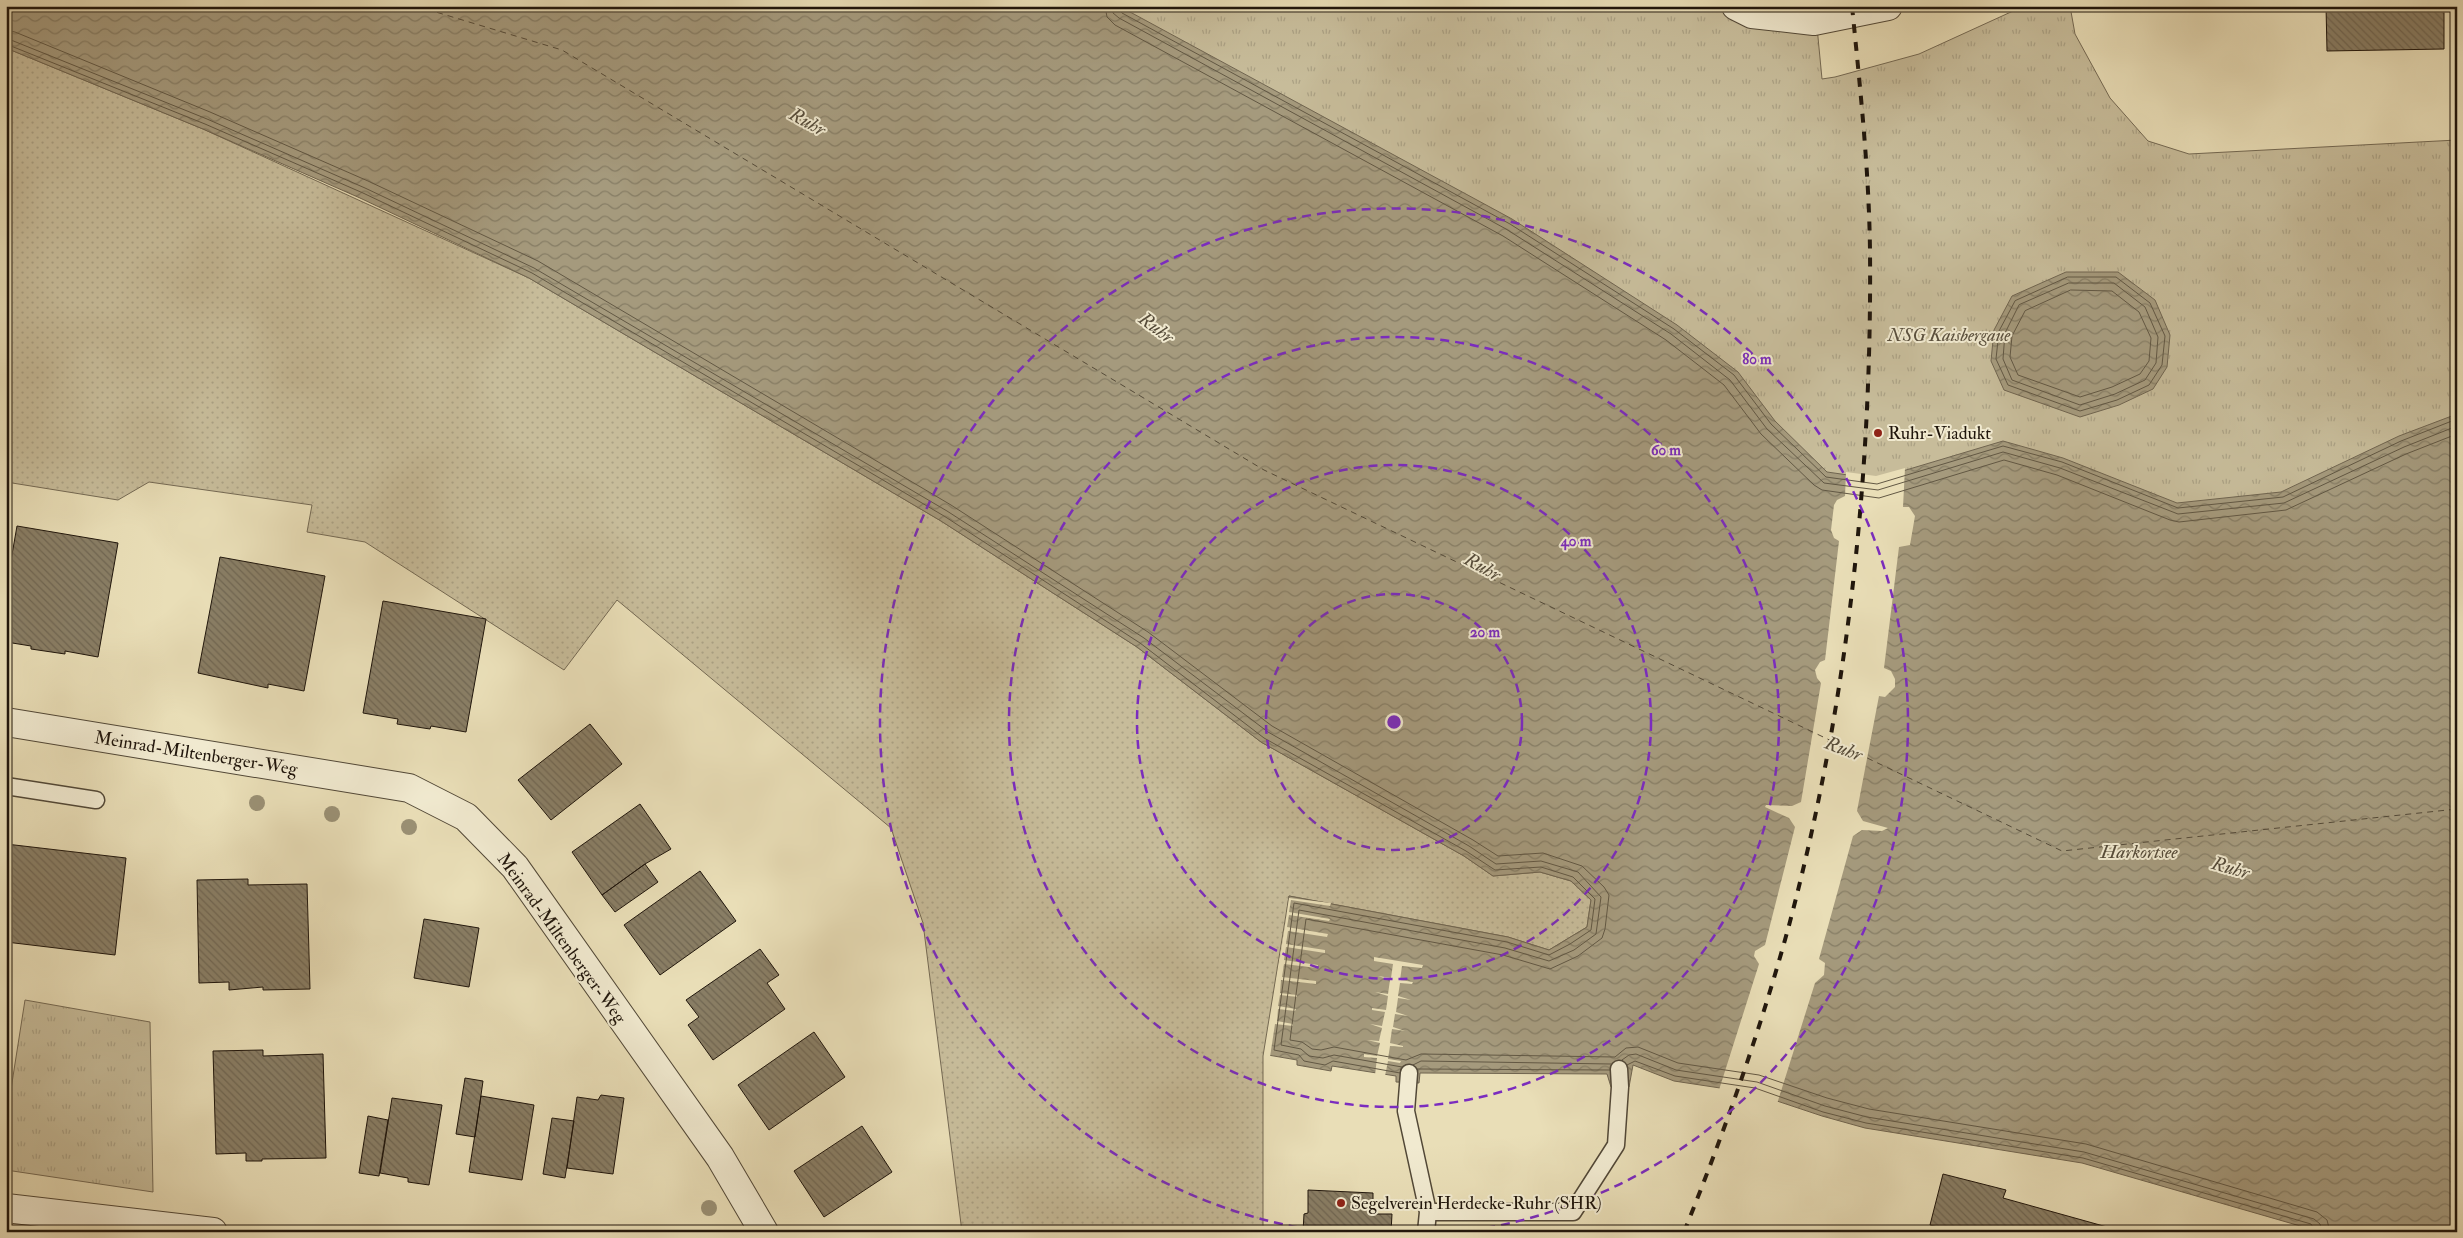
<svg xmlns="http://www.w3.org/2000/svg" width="2463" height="1238" viewBox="0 0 2463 1238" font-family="'IM FELL Double Pica',serif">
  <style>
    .grass { fill: url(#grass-dots); stroke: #746953 }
    .park { fill: url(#park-tufts); stroke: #746953 }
    .water { fill: url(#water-waves); stroke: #706550 }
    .pier { fill: #e9deb7 }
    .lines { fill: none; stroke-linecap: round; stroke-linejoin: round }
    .shore { stroke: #625844; stroke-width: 1 }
    .ferry { stroke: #554b39; stroke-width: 1; stroke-dasharray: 6 5; stroke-linecap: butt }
    .building { fill: url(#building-back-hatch); stroke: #20160c }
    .service-casing { stroke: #524837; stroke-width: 19 }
    .minor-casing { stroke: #524837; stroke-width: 30 }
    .service { stroke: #f1ead0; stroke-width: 16 }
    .minor { stroke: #f1ead0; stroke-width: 28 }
    .rail { stroke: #20160c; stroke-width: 4; stroke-dasharray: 9 9; stroke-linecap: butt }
    .tree { fill: #9a9074 }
    .ring { fill: none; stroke: #7b2cbf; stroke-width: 2.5; stroke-dasharray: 9 6 }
    .poi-dot { fill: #8f2418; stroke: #f1ead0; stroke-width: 2 }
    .labels { text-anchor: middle; stroke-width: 4; stroke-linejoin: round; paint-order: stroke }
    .park-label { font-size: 18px; font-style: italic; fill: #5a503e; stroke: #f1ead0 }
    .poi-label { font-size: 18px; fill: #20160c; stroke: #f1ead0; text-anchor: start }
    .street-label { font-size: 18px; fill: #20160c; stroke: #f1ead0 }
    .water-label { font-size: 19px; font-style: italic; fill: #554b39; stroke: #f1ead0 }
    .centre { fill: #7b2cbf; stroke: #f1ead0; stroke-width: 2.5 }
    .ring-label { font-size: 15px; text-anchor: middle; font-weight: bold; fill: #7b2cbf; stroke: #f1ead0; stroke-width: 4; stroke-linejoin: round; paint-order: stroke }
  </style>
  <defs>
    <pattern id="grass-dots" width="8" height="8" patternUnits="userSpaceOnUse" patternTransform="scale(1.25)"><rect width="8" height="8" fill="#c7bc9a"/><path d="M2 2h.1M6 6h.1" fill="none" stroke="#aba184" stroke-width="1.8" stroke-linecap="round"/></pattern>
    <pattern id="park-tufts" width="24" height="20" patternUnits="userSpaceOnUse" patternTransform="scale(1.25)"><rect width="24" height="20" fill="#c7bc9a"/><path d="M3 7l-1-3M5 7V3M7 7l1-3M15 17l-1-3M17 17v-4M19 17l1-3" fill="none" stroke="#aba184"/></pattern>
    <pattern id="water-waves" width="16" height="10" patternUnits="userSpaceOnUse" patternTransform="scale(1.25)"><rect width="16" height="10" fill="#a59a7d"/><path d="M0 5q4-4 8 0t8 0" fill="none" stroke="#867d65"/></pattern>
    <pattern id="building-back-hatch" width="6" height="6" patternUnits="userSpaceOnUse" patternTransform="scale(1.25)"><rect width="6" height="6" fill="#897e65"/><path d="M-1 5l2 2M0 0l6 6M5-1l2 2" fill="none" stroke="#706652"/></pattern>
  </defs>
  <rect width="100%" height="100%" fill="#e9deb7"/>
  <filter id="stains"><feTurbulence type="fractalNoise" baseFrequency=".004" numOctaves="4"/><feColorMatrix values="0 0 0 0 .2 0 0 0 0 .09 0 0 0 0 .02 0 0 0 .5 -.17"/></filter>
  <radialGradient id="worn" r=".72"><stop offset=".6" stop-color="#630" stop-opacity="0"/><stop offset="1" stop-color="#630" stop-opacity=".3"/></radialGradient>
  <!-- grass -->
  <path class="grass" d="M6,48L203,129L529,278L941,521L1137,647L1261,742L1464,856L1493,876L1540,872L1571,881L1591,900L1587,927L1549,950L1508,937L1289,896L1263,1056V1232H962L923,923L891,828L617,600L564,670L365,542L307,532L312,505L149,482L118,500L6,482Z"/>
  <!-- park -->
  <path class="park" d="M892,6H1815L1822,79L1835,77L1919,54L2024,6H2070L2075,34L2110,98L2148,141L2189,154L2457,140V592L2072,631Z
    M25,1000L150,1022L153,1192L6,1170V1121Z"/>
  <!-- water -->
  <path class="water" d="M6,6H1119L1512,219L1677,325L1738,372L1775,421L1827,472L1876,479L2003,441L2063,458L2177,503L2281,492L2399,436L2457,414V1232H2321L2082,1163L1865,1128L1822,1116L1753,1093L1674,1081L1633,1065L1629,1087H1611L1607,1074L1420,1073L1419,1083L1396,1082V1076L1332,1066L1331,1071L1297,1065V1060L1268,1055L1289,896L1508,937L1549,950L1587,927L1591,900L1571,881L1540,872L1493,876L1464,856L1261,742L1137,647L941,521L529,278L360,198L203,129L6,48Z
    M2066,272H2118L2155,300L2170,335L2167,367L2153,389L2119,405L2080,417L2004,390L1991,361L1994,330L2012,296Z"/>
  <!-- pier -->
  <path class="pier" d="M1905,468L1903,507H1909L1915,516L1910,545L1899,547L1884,668L1891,671L1895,679V687L1885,697L1879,696L1857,811L1863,821L1888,828L1882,831L1862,830L1853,836L1819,959L1825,963L1824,975L1815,983L1777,1104L1753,1096L1716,1090H1719L1759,964L1754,956L1755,951L1765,945L1795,827L1789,818L1765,807L1766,805L1792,806L1801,802L1821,683L1817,678L1815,670L1820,662L1825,660L1839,541L1834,538L1831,530L1834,505L1837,500L1845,496L1846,472L1876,476Z
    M1289,898L1331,903L1330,906L1291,900L1289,912L1330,919L1329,921L1289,915L1287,927L1328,934L1327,937L1288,931L1286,944L1325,950V953L1286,947L1284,960L1318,965L1317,968L1284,964L1282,977L1316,981V984L1281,980L1280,993L1297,995V997L1280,995L1278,1006L1296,1009L1295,1011L1278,1009L1277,1021L1293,1024V1026L1275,1024L1270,1057L1265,1056Z
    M1374,957L1423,965L1422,968L1402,966L1400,980L1413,982L1412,984L1400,983L1398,996L1411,1000L1398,998L1396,1012L1408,1016L1395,1014L1393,1027L1405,1031L1392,1029L1390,1043L1403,1046V1047L1390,1046L1388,1059L1401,1061L1400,1063L1388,1061L1385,1076L1375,1075L1377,1058L1364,1057V1054L1377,1056L1380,1043L1367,1040L1379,1041L1382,1028L1370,1024L1382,1026L1385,1012L1372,1010V1008L1386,1010L1388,996L1375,992L1388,994L1390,980L1378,976L1391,978L1393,964L1374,961Z"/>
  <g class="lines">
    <!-- shore -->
    <path class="shore" d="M1105,6L1107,17L1115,25L1503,236L1666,340L1724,385L1761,434L1814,485L1822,490L1879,498L2004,460L2057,475L2170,520L2179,522L2286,510L2406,454L2457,434
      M1112,6L1113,13L1119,18L1506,229L1671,334L1730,380L1767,429L1824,483L1878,490L2003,452L2060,468L2178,514L2284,503L2404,447L2457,426
      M1118,6L1122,13L1510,224L1674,329L1734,375L1771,424L1826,477L1877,484L2003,446L2062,462L2178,508L2283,497L2401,441L2457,419
      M6,30L15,32L210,112L368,181L538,261L951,505L1148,632L1272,726L1473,840L1498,856L1543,853L1582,866L1604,887L1609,895L1605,929L1602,938L1578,956L1550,969L1503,955L1306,919L1290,1040L1302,1042L1312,1049L1321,1050L1334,1047L1406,1060L1421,1054L1615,1057L1626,1048L1638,1047L1678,1063L1759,1075L1827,1098L1869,1109L2086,1144L2317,1212L2327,1220L2330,1232
      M6,38L207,119L365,188L534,268L947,511L1144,638L1268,732L1469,846L1496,864L1541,861L1578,872L1601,897L1596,934L1574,950L1549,961L1505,948L1299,910L1281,1045L1301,1049L1309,1056L1323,1058L1334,1055L1402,1067
      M6,44L205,124L363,193L532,273L944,516L1140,643L1264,738L1466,851L1495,870L1541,867L1573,877L1595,899L1591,930L1570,944L1549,955L1507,942L1294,903L1274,1050L1299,1055L1304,1061L1325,1065L1333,1061L1400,1073
      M2068,277H2116L2150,303L2165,336L2162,365L2149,385L2117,400L2080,411L2008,385L1996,359L1999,331L2015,301Z
      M2069,283H2114L2145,307L2158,337L2156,363L2145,380L2115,394L2080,405L2012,380L2003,359L2005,333L2019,305Z
      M2071,290L2112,291L2139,312L2151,338L2149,361L2140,374L2112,387L2080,397L2018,375L2010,357L2012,336L2025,311Z
      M1622,1060L1629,1055L1636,1054L1676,1070L1757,1082L1825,1106L1867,1117L2084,1152L2314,1219L2320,1224L2322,1232
      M1413,1065L1421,1061L1611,1064
      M1627,1065L1635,1061L1675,1076L1755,1088L1823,1112L1866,1123L2083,1158L2311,1224L2316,1232
      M1417,1069L1610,1070"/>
    <!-- ferry -->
    <path class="ferry" d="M416,6L562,50L1264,470L2062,851L2457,809"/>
  </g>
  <!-- building -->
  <path class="building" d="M2326,6H2444V49L2327,51Z
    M17,526L118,543L98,657L65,651V654L31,649V646L6,642V589Z
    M220,557L325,576L304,691L268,684V688L198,673Z
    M383,601L486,619L466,732L431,726L430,729L397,724L398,719L363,713Z
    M590,724L622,764L551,820L518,780Z
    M640,804L671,849L645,864L602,895L572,852Z
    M6,844L126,858L115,955L6,942Z
    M645,864L658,882L615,912L602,895Z
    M700,871L736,921L660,975L624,925Z
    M248,879V885L307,884L310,989L263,990V987L229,990V982L199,983L197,880Z
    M424,919L479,928L469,987L414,978Z
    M760,949L779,975L767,983L785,1009L713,1060L688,1025L699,1017L686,1000Z
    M814,1032L845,1077L769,1130L738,1085Z
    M263,1050V1056L323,1054L326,1158L262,1159V1161H246V1153L216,1154L213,1051Z
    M465,1078L483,1081L475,1137L456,1134Z
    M601,1095L624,1098L613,1174L567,1168L577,1097L598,1100Z
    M481,1096L534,1105L522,1180L469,1172Z
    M392,1098L442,1105L429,1185L408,1182V1178L380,1173Z
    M368,1116L388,1120L379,1176L359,1173Z
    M552,1118L574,1121L565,1178L543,1174Z
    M862,1126L892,1172L824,1217L794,1171Z
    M1943,1174L2006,1190L2003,1198L2125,1232H1958L1930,1225Z
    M1308,1190L1373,1193V1214H1392L1391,1232H1303L1304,1214L1308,1213Z"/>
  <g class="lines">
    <!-- service casing -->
    <g class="service-casing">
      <path id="service" d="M6,786L96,800
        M1409,1073L1406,1111L1428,1212L1426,1232
        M1428,1212H1573L1616,1145L1620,1087L1619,1069"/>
    </g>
    <!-- minor casing -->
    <g class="minor-casing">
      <path id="minor" d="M1736,6L1752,14L1814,21L1888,6
        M6,722L409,788L466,817L515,867L720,1157L764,1232
        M6,1208L213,1232"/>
    </g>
    <!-- service -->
    <use href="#service" class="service"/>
    <!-- minor -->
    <use href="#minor" class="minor"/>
    <!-- rail -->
    <path class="rail" d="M1684,1232C1724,1133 1760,1031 1788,929C1847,709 1872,478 1870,251C1869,169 1860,87 1852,6"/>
  </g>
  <!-- trees -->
  <g class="tree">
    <circle cx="257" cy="803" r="8"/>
    <circle cx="332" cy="814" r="8"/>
    <circle cx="409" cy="827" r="8"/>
    <circle cx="709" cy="1208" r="8"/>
  </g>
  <!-- distance rings -->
  <g class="ring">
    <circle cx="1394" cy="722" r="128"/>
    <circle cx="1394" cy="722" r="257"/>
    <circle cx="1394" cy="722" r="385"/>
    <path d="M1327 1232A514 514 0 1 1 1461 1232"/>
  </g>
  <!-- markers -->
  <g class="poi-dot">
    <circle cx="1878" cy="433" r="5"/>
    <circle cx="1341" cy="1203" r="5"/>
  </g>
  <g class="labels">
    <!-- park labels -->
    <g class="park-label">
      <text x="1949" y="341">NSG Kaisbergaue</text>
    </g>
    <!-- poi labels -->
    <g class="poi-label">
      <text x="1888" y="439">Ruhr-Viadukt</text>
      <text x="1351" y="1209">Segelverein Herdecke-Ruhr (SHR)</text>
    </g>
    <!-- street labels -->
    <g class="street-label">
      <text transform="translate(196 753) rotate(9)" y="6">Meinrad-Miltenberger-Weg</text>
      <text transform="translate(562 938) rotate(54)" y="6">Meinrad-Miltenberger-Weg</text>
    </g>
    <!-- water labels -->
    <g class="water-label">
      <text transform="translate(808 121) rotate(29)" y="7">Ruhr</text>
      <text transform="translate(1157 327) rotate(37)" y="7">Ruhr</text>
      <text transform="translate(1483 566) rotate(29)" y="7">Ruhr</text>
      <text transform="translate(1844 748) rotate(21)" y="7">Ruhr</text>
      <text x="2139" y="858">Harkortsee</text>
      <text transform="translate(2231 867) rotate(16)" y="7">Ruhr</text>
    </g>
  </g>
  <circle cx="1394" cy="722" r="8" class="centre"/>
  <g class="ring-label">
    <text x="1757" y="364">80 m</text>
    <text x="1666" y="455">60 m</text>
    <text x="1576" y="546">40 m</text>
    <text x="1485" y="637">20 m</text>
  </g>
  <!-- margin -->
  <rect width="2463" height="1238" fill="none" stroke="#e9deb7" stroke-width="25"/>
  <rect x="8" y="8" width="2448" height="1223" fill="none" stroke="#20160c" stroke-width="2.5"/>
  <rect x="12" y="12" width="2438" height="1213" fill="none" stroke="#20160c"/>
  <rect width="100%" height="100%" filter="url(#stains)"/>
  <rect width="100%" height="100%" fill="url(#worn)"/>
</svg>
